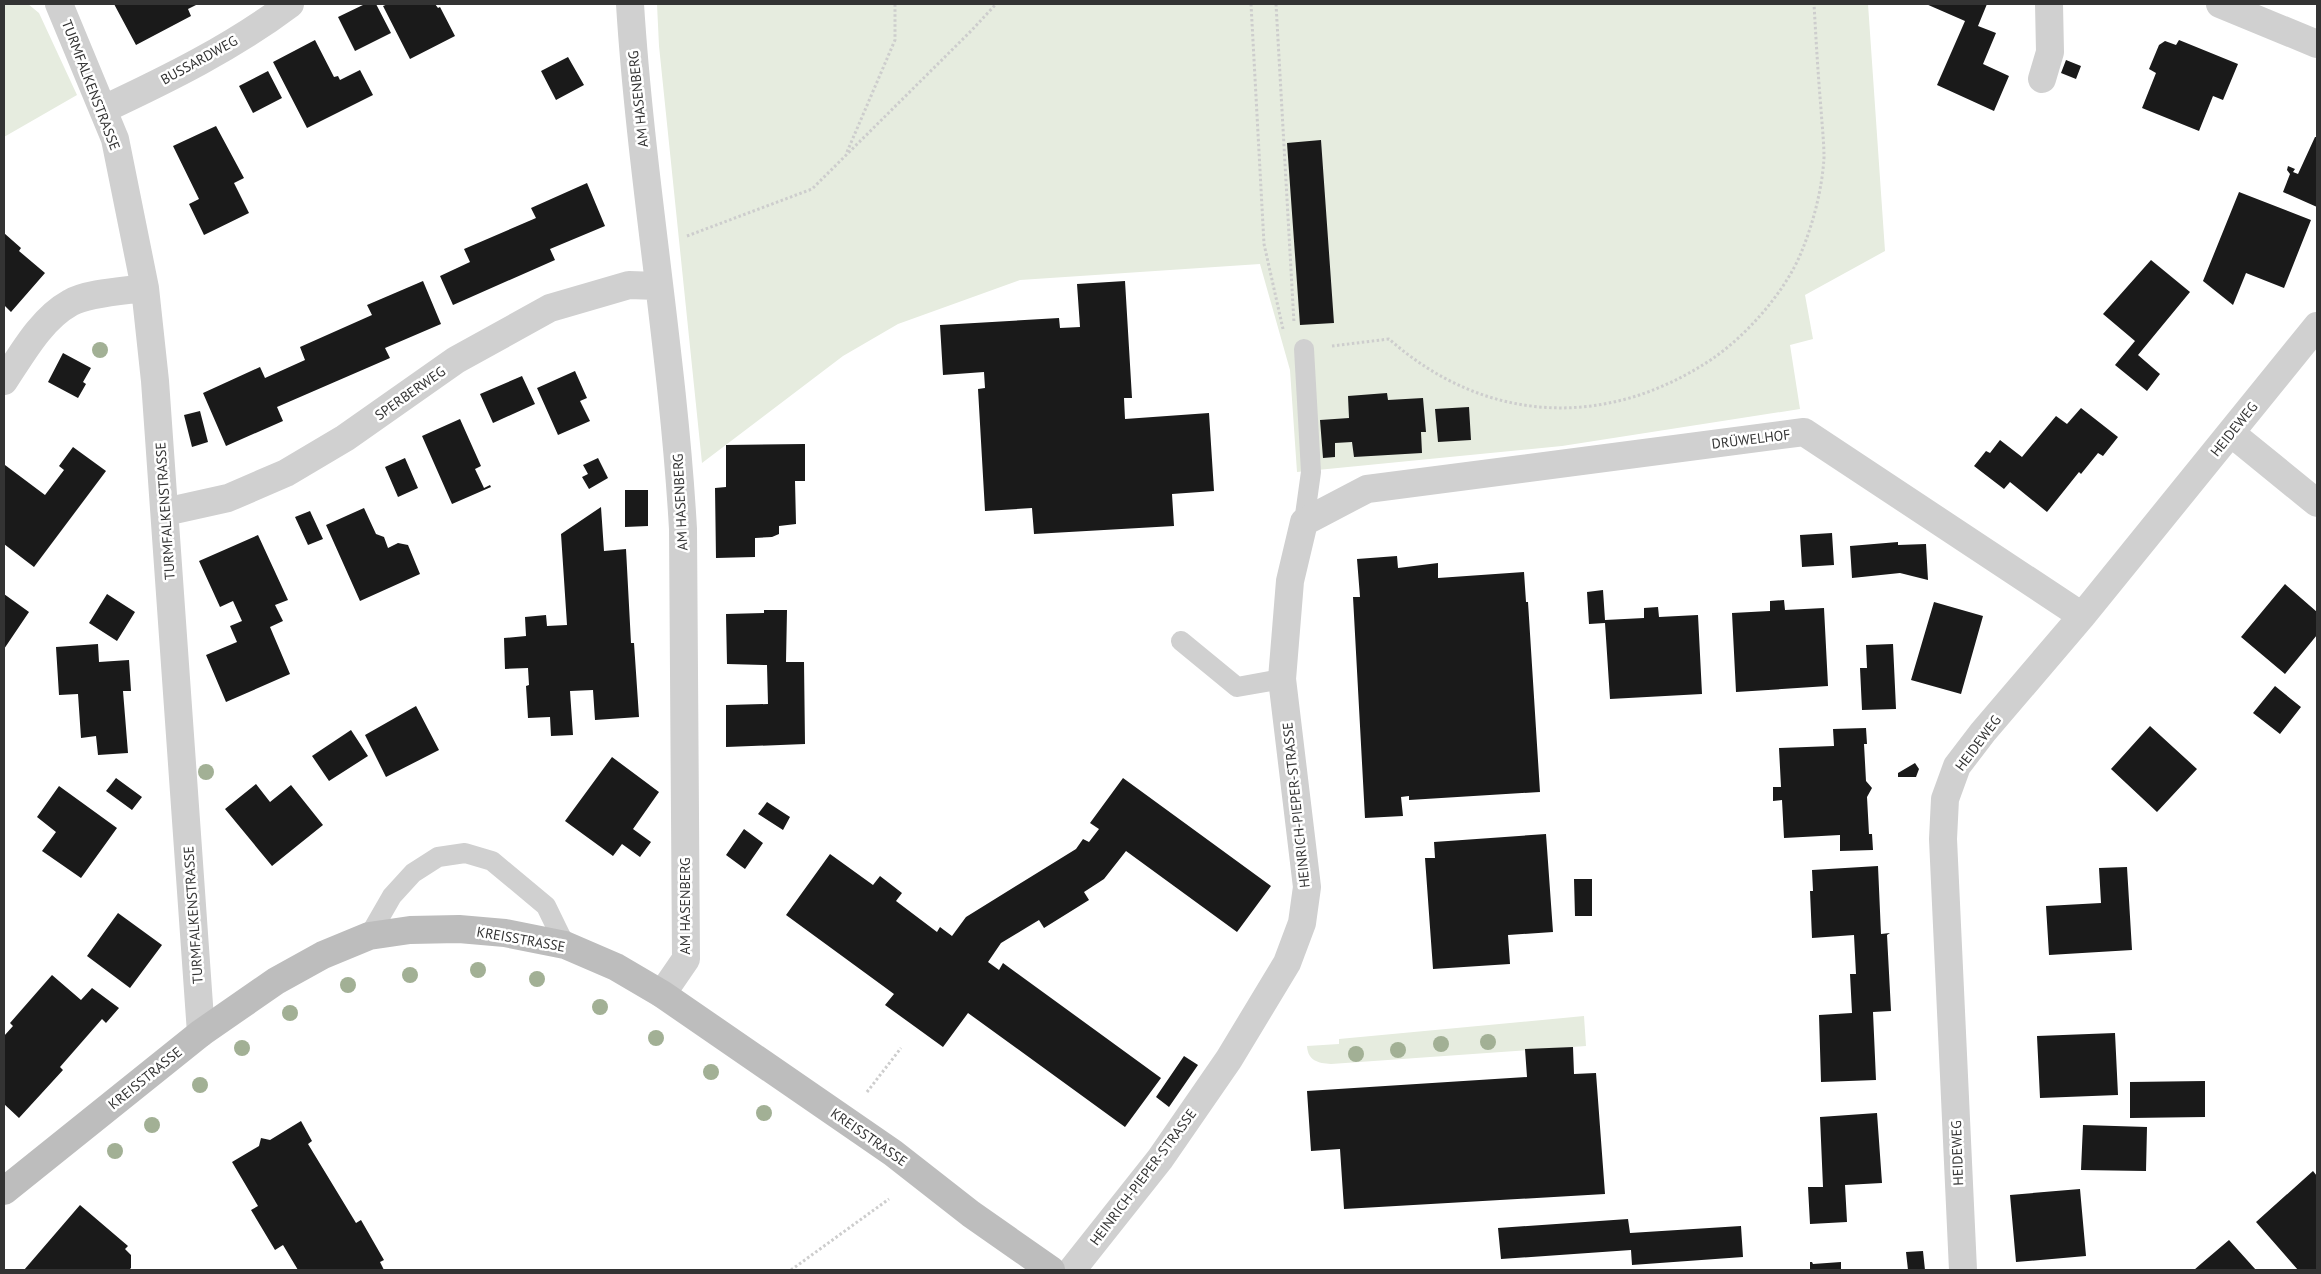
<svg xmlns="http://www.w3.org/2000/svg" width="2321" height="1274" viewBox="0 0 2321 1274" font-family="'PT Sans',sans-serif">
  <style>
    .green { fill: #e6ecdf }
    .building { fill: #1a1a1a }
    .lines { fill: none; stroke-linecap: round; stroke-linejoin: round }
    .path { stroke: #cdcdcd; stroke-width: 3; stroke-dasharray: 2.5 2.5; stroke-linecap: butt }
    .lane { stroke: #d0d0d0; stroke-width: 20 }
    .street { stroke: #d0d0d0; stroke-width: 28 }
    .secondary { stroke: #bdbdbd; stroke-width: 28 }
    .tree { fill: #a2b095 }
    .labels { text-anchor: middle; stroke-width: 5; stroke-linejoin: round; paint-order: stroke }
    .street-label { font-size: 14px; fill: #333; stroke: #fff }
  </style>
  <rect width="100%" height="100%" fill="#fff"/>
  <!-- green -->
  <path class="green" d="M4,4H28L39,13L77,95L4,137Z
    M657,4H1868L1885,251L1805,295L1813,339L1790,345L1800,409L1562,446L1297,472L1290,370L1260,264L1020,280L898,324L843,356L702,463L659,46Z
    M1584,1016L1586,1046L1331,1064C1318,1063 1308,1061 1307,1046L1339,1044V1039Z"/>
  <!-- building -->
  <path class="building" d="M114,4H198L188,9L191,16L136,45Z
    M365,4H376L391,33L355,51L338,17Z
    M388,4H435L438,8L440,7L455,36L410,59L383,6Z
    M1926,4H1987L1978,26L1996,33L1983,64L2009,76L1994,111L1937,85L1965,21Z
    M315,40L334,77L338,76L340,80L360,70L373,95L307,128L273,62Z
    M2179,40L2238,64L2223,100L2213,96L2199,131L2142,108L2156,73L2149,69L2159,45L2165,41L2176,45Z
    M568,57L584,85L556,100L541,71Z
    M2066,60L2081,66L2076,79L2061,73Z
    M268,71L282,98L253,113L239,86Z
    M216,126L244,178L234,183L249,213L204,235L189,204L199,199L173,146Z
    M2315,137H2317V207L2283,192L2290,174L2287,170L2288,166L2295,169L2293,172L2298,174Z
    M1321,140L1334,323L1300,325L1287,143Z
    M587,183L605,226L550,249L555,260L453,305L440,276L470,262L464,249L536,218L531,208Z
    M2239,192L2311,220L2284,288L2246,273L2233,305L2203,281Z
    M4,233L21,248L19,251L45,273L11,312L4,305Z
    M2151,260L2190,292L2138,355L2160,374L2147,391L2115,365L2135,341L2103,314Z
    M423,281L441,324L385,348L390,358L277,407L283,421L226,446L203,393L260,367L265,378L305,360L300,347L372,315L367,305Z
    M1125,281L1132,398H1124L1125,419L1209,413L1214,491L1172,494L1174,526L1034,534L1032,508L985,511L978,389L985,388L984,372L943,375L940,325L1059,318L1060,328L1080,327L1077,284Z
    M63,353L91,368L83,382L86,384L78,398L48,382Z
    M575,371L587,398L580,401L590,421L558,435L537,388Z
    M522,376L535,404L493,423L480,394Z
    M1387,393L1388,400L1423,398L1426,432H1421L1422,453L1354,457L1352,442L1335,443V457L1323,458L1320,420L1349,418L1348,396Z
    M1469,407L1471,440L1438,442L1435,409Z
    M2081,408L2118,437L2103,456L2098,453L2081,474L2079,472L2047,512L2010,482L2004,489L1974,466L1986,451L1990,453L2000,440L2022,457L2056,416L2067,424Z
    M200,411L208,442L192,447L184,415Z
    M460,419L481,466L475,469L484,488L490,485L491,487L452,504L422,436Z
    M805,444V481H795L796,524L779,526V534L772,537L755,538V557L716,558L715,488L726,487V445Z
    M73,447L106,471L34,567L4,544V466L5,465L45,495L64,470L59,466Z
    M405,458L418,488L398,497L385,467Z
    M598,458L608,478L589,489L582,477L588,474L583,465Z
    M625,490H648V526L625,527Z
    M601,507L604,551L626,549L631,643H634L639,717L595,720L593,690L570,691L573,735L551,736L550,717L528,718L526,686L529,685L528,668L505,669L504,638L526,636L525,617L546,615L547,626L567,625L561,534Z
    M364,508L376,534L384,537L388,548L398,543L408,545L420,574L360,601L326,525Z
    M310,511L323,539L308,545L295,517Z
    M1832,533L1834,565L1802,567L1800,535Z
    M258,535L288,600L275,605L283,621L270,627L290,674L226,702L206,655L237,642L230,626L242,621L233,601L220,607L199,561Z
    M1898,542V545L1926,544L1928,580L1900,573L1852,578L1850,546Z
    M1397,556L1398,568L1438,563V578L1524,572L1526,602H1528L1540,792L1409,800V796L1401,797L1403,816L1365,818L1353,597H1360L1357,559Z
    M2285,584L2317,612V635L2285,674L2241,637Z
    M1603,590L1605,620L1644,618V608L1658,607L1659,617L1698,615L1702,694L1610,699L1605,623L1589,624L1587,592Z
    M4,594L29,612L4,649Z
    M107,594L135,612L117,641L89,623Z
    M1784,600L1785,610L1824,608L1828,686L1736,692L1732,613L1770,611V601Z
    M1934,602L1983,616L1961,694L1911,680Z
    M764,610H787L786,662H804L805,744L726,747V705L768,704L767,665L727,664L726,614L764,613Z
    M98,644L99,662L129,660L131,691H123L128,753L98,755L96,736L81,738L78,694L59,695L56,647Z
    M1893,644L1896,709L1862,710L1860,668H1867L1866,645Z
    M2275,686L2301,707L2280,734L2253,713Z
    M416,706L439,750L386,777L365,735Z
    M2150,726L2197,769L2157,812L2111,769Z
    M1866,728L1867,744H1864L1866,781L1872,788L1867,797L1869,834H1872L1873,850L1840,851V835L1784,838L1782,800L1773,801V787H1781L1779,748L1834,746L1833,729Z
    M351,730L368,756L329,781L312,756Z
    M612,757L659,792L633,829L651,842L640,857L622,844L613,856L565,821Z
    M1915,763L1919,769L1916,777H1898V773Z
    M116,778L142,797L132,810L106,791Z
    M1123,778L1271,886L1237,932L1126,851L1104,879L1084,892L1089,900L1044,928L1039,920L1001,943L988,962L999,970L1003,963L1161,1078L1125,1127L968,1013L943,1047L885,1005L894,994L786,915L830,854L873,885L880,876L902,893L896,901L937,932L940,927L952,936L966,917L1076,849L1083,839L1089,842L1099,829L1090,823Z
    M256,784L270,802L291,785L323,825L272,866L225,809Z
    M59,786L117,828L81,878L42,851L56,832L37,817Z
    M767,802L790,817L783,830L758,814Z
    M744,829L763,843L745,869L726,855Z
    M1546,834L1553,932L1508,935L1510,964L1433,969L1425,858H1435L1434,842Z
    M1878,866L1881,934L1890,933L1887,935L1891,1011L1873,1012L1876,1080L1821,1082L1819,1015L1852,1013L1850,974H1856L1854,935L1812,938L1810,891H1813L1812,870Z
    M2127,867L2132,950L2049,955L2046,906L2101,903L2099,868Z
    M1574,879H1592V916H1575Z
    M118,913L162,945L130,988L87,956Z
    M52,975L81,1000L92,988L119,1008L106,1023L102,1019L60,1067L63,1070L19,1118L4,1104V1036L13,1026L10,1023Z
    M2115,1033L2118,1095L2040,1098L2037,1036Z
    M1573,1047L1574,1074L1596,1073L1605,1194L1344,1209L1340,1149L1311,1151L1307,1091L1527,1077L1525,1049Z
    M1184,1056L1198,1065L1169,1107L1156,1097Z
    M2205,1081V1117L2130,1118V1082Z
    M1877,1113L1882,1183L1845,1185L1847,1222L1810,1224L1808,1187H1823L1820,1117Z
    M301,1121L312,1141L308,1144L356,1223L361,1220L384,1260L380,1262L384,1270H298L283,1245L275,1250L251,1210L258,1206L232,1162L259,1146L261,1138L270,1140Z
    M2083,1125L2147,1127L2146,1171L2081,1170Z
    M2313,1171L2317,1176V1270H2298L2256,1222Z
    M2080,1189L2086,1256L2016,1262L2010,1195Z
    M80,1205L128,1246L125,1249L131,1255V1268L129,1270H24Z
    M1628,1219L1630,1233L1741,1226L1743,1257L1632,1265L1631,1250L1501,1259L1498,1228Z
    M2229,1240L2256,1270H2194L2202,1263Z
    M1923,1251L1925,1270H1908L1906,1252Z
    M1810,1262H1812L1813,1264L1841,1262V1270H1810Z"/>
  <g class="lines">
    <!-- path -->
    <path class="path" d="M1251,4L1264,244L1283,329
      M1276,4L1294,323
      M847,152L895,40V4
      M687,236L812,189L972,30L996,4
      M1332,346L1389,339C1485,424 1606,430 1712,359C1746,336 1785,292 1801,253C1813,224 1822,190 1824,158C1824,142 1822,125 1821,109C1818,74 1816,39 1814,4
      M867,1092L901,1048
      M791,1270L889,1199"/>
    <!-- lane -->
    <path class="lane" d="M1304,349L1311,472L1304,522
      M1181,641L1237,687L1282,679
      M369,936L392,896L413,873L438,857L465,853L492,861L546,906L565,945"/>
    <!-- street -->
    <path class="street" d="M59,4L115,139L145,288L155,381L201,1033
      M630,4C641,179 673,353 683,529L686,959L662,994
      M2220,4L2317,44
      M2042,79L2050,52L2049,4
      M104,109C168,79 233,47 290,4
      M4,381C22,354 41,319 70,303C87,293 124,291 145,288
      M2231,433L2317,503
      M165,512L228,498L286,473L345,438L456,360L550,308L629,285L658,286
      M1072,1270L1160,1159L1229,1059L1287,963L1302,923L1307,887L1282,679L1290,581L1304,522L1367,489L1804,432L2082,616
      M1963,1270L1943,839L1945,799L1957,766L1983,732L2082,616L2317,326"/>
    <!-- secondary -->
    <path class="secondary" d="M4,1191L201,1033L276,981L323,955L369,936L410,930L459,929L505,933L565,945L616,967L662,994L893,1153L971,1214L1051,1270"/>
  </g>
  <!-- trees -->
  <g class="tree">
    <circle cx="100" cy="350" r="8"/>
    <circle cx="206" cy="772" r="8"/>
    <circle cx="478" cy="970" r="8"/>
    <circle cx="410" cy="975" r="8"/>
    <circle cx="537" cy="979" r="8"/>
    <circle cx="348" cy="985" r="8"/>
    <circle cx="600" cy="1007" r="8"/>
    <circle cx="290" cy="1013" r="8"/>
    <circle cx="656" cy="1038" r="8"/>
    <circle cx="1488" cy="1042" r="8"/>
    <circle cx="1441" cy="1044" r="8"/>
    <circle cx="242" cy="1048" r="8"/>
    <circle cx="1398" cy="1050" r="8"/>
    <circle cx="1356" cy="1054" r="8"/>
    <circle cx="711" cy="1072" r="8"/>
    <circle cx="200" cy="1085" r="8"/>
    <circle cx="764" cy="1113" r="8"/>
    <circle cx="152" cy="1125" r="8"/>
    <circle cx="115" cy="1151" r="8"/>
  </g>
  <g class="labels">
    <!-- street labels -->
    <g class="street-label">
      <text transform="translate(199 60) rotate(-29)" y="5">BUSSARDWEG</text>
      <text transform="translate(91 85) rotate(69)" y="5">TURMFALKENSTRASSE</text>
      <text transform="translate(638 99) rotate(-96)" y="5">AM HASENBERG</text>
      <text transform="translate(410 393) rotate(-35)" y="5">SPERBERWEG</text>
      <text transform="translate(2234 429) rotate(-51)" y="5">HEIDEWEG</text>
      <text transform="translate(1751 439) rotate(-7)" y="5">DRÜWELHOF</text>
      <text transform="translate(680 502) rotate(-93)" y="5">AM HASENBERG</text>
      <text transform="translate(165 511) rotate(-94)" y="5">TURMFALKENSTRASSE</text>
      <text transform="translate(1978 743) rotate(-53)" y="5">HEIDEWEG</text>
      <text transform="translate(1296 805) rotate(-96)" y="5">HEINRICH-PIEPER-STRASSE</text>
      <text transform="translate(685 906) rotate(-90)" y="5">AM HASENBERG</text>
      <text transform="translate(193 915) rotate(-94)" y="5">TURMFALKENSTRASSE</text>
      <text transform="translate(521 939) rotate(10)" y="5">KREISSTRASSE</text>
      <text transform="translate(145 1078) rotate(-39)" y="5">KREISSTRASSE</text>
      <text transform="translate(869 1137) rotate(35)" y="5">KREISSTRASSE</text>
      <text transform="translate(1957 1153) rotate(-92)" y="5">HEIDEWEG</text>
      <text transform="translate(1143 1177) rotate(-53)" y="5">HEINRICH-PIEPER-STRASSE</text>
    </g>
  </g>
  <!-- border -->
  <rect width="2321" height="1274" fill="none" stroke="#333333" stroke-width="10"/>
</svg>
